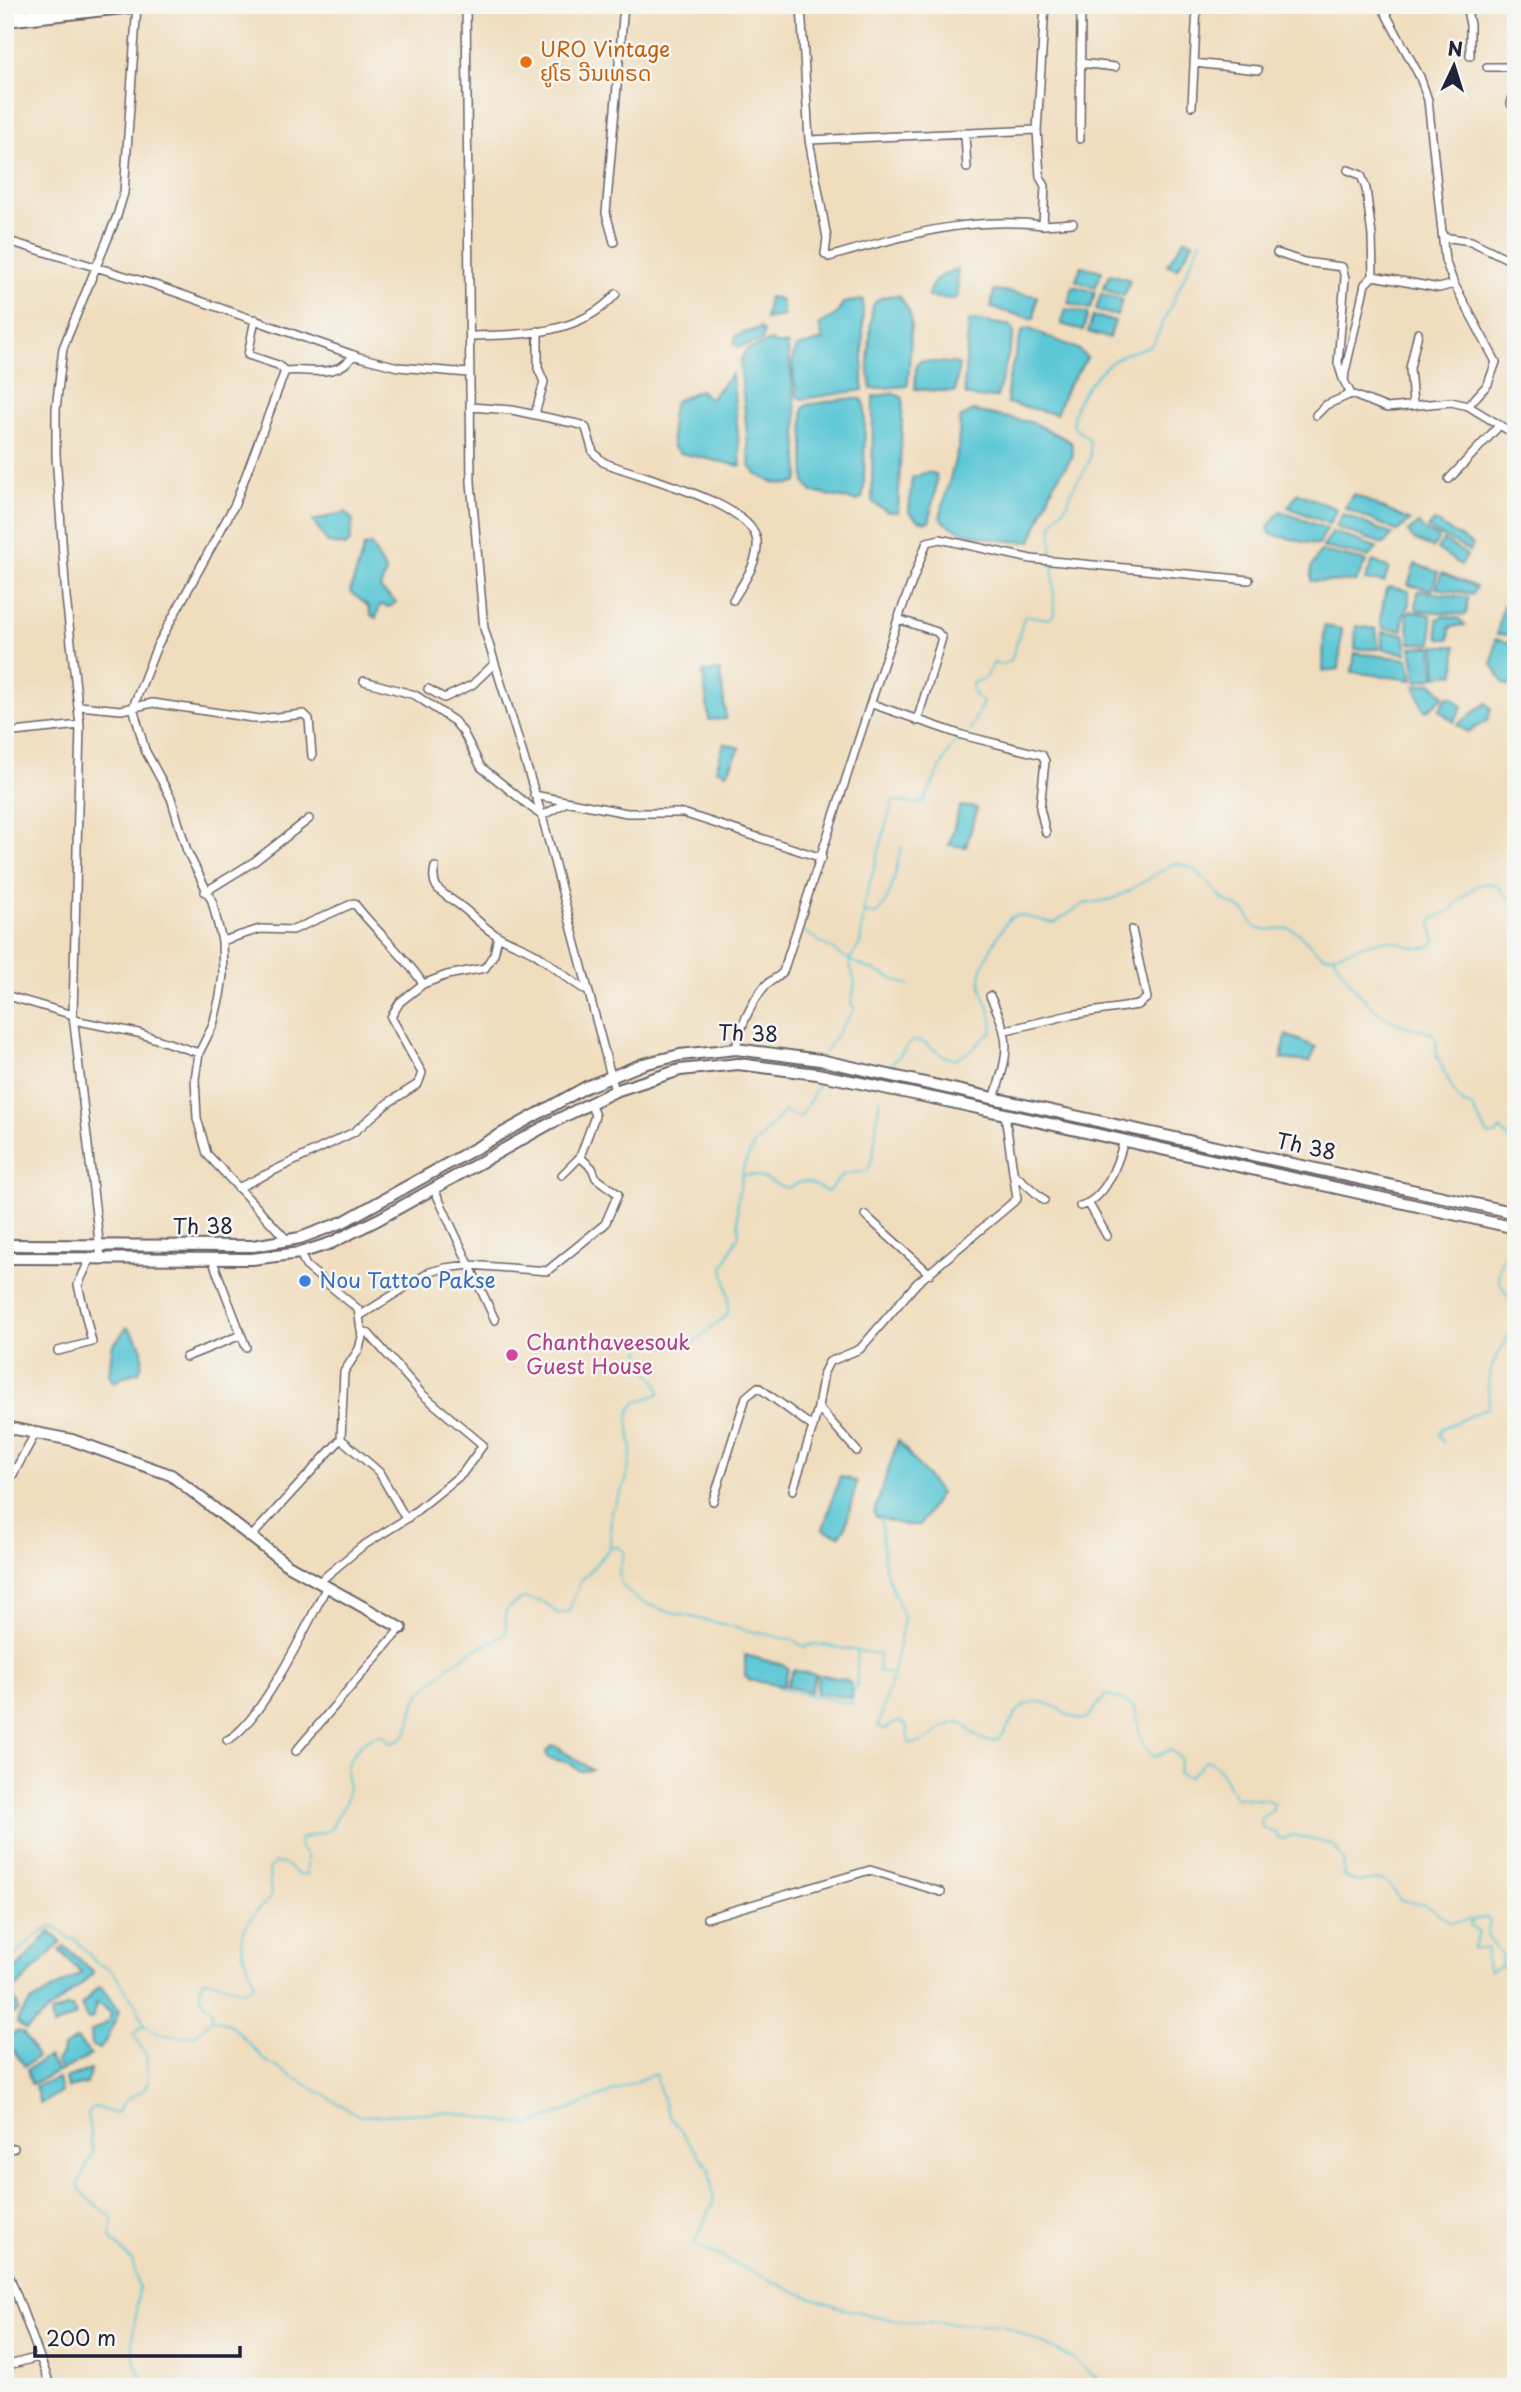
<svg xmlns="http://www.w3.org/2000/svg" width="1521" height="2392" viewBox="0 0 1521 2392" font-family="'Playpen Sans','Noto Sans Lao',sans-serif">
  <style>
    .water { fill: #5dc8d6; stroke: #407588; stroke-width: 2 }
    .lines { fill: none; stroke-linecap: round; stroke-linejoin: round }
    .stream { stroke: #5dc8d6; stroke-width: 2 }
    .street-casing { stroke: #6a6368; stroke-width: 10 }
    .secondary-casing { stroke: #6a6368; stroke-width: 14 }
    .highway-casing { stroke: #6a6368; stroke-width: 18 }
    .street { stroke: #fff; stroke-width: 7 }
    .secondary { stroke: #fff; stroke-width: 10 }
    .highway { stroke: #fff; stroke-width: 14 }
    .food-dot { fill: #e8710a; stroke: #f6f6f2; stroke-width: 2.5 }
    .shop-dot { fill: #3f7fe0; stroke: #f6f6f2; stroke-width: 2.5 }
    .hotel-dot { fill: #d1479c; stroke: #f6f6f2; stroke-width: 2.5 }
    .labels { text-anchor: middle; stroke-width: 5; stroke-linejoin: round; paint-order: stroke }
    .food-label { font-size: 21px; fill: #c56008; stroke: #f6f6f2; text-anchor: start }
    .street-label { font-size: 21px; fill: #22223b; stroke: #f6f6f2 }
    .shop-label { font-size: 21px; fill: #366cbe; stroke: #f6f6f2; text-anchor: start }
    .hotel-label { font-size: 21px; fill: #b23c85; stroke: #f6f6f2; text-anchor: start }
  </style>
  <rect width="100%" height="100%" fill="#f6f6f2"/>
  <filter id="ink" filterUnits="userSpaceOnUse"><feTurbulence type="fractalNoise" baseFrequency=".0143" numOctaves="2"/><feDisplacementMap in="SourceGraphic" scale="14" xChannelSelector="R" yChannelSelector="G"/><feConvolveMatrix kernelMatrix="1 2 1 2 8 2 1 2 1" color-interpolation-filters="sRGB"/></filter>
  <filter id="wash" filterUnits="userSpaceOnUse"><feTurbulence type="fractalNoise" baseFrequency=".00686" numOctaves="4" result="noise"/><feDisplacementMap in="SourceGraphic" scale="28" xChannelSelector="R" yChannelSelector="G"/><feGaussianBlur stdDeviation="1.57" result="paint"/><feColorMatrix in="noise" values="0 0 0 0 0 0 0 0 0 0 0 0 0 0 0 0 0 1.4 0 .05"/><feComposite in="paint" operator="in"/></filter>
  <g filter="url(#wash)">
    <rect width="100%" height="100%" fill="#f0ddbd"/>
    <!-- water -->
    <path class="water" d="M1185,239L1193,242L1178,268L1167,265Z
      M1081,266L1102,271L1095,288L1076,281Z
      M957,269L958,296L954,299L928,297C931,279 941,275 957,269Z
      M1110,274L1130,280L1124,296L1103,289Z
      M1073,286L1095,292L1090,309L1068,303Z
      M994,290L1037,296L1034,319L991,308Z
      M1101,294L1122,300L1117,316L1096,310Z
      M900,296C903,303 909,308 910,315C912,322 909,381 907,386L871,389L868,364L872,308C876,297 888,294 900,296Z
      M769,297L780,299L784,316L765,319Z
      M863,300V390L802,399L797,396C795,379 788,361 797,347L823,340L819,325L837,314L843,303Z
      M1066,309L1088,314L1083,330L1061,324Z
      M1093,316L1115,321L1109,338L1088,332Z
      M974,320L1011,326L1014,333L997,397L978,398L966,395L964,387L969,321Z
      M760,328L764,332L762,341L739,347L734,343L736,336Z
      M1027,328L1078,349L1087,358L1066,389L1056,414L1007,403L1008,382L1022,331Z
      M772,341L775,344H787L796,409L799,478L796,483C780,487 759,480 750,466L740,362L746,350Z
      M921,361L959,364L955,392L915,389L916,365Z
      M732,374L741,466L680,453L672,446L671,416L675,401L700,390L710,399Z
      M893,393L903,398L898,512H888L872,502L873,397Z
      M845,399H862L865,405L864,487L862,498L857,501L812,492L805,483L803,409L807,405Z
      M973,411L1034,423L1071,442L1073,456L1054,483L1031,541C1011,544 951,535 940,517L958,448L960,418Z
      M927,472L936,474C939,489 930,504 930,520L927,522L918,520L909,512L912,478Z
      M1298,493L1337,509L1329,524L1288,507Z
      M1353,494L1410,521L1397,531L1345,508Z
      M1280,511L1327,529L1318,545L1270,534L1268,527Z
      M345,512L353,520L350,542L345,546L328,543L313,521Z
      M1343,514L1393,535L1383,544L1335,527Z
      M1434,521L1473,545L1469,551L1428,528Z
      M1419,523L1424,530L1439,537L1433,548L1413,539L1408,532Z
      M1333,532L1378,548L1368,557L1323,547Z
      M1443,540L1467,555L1461,565L1437,549Z
      M371,545L386,572L380,589L396,602L390,607L380,605L376,618L371,615L368,606L350,592L364,547Z
      M1321,551L1366,561L1356,582L1311,581V568Z
      M1373,561L1389,568L1384,582L1365,580Z
      M1415,564L1438,572L1432,590L1408,585Z
      M1442,573L1476,587L1473,594L1436,588Z
      M1390,587L1409,591V604C1404,613 1402,618 1403,630L1383,628L1380,620L1386,589Z
      M1418,591L1468,597L1466,615L1418,610L1416,607Z
      M1503,605L1516,606V636L1497,634Z
      M1411,611L1431,615L1432,643H1410L1407,614Z
      M1443,616L1459,619L1465,625L1450,627L1449,639H1442L1438,636L1437,619Z
      M1324,626L1342,629L1339,669L1323,671Z
      M1356,626L1376,629L1379,649H1355Z
      M1382,632L1404,634L1407,654L1382,649Z
      M1496,639L1516,644V687L1504,684L1492,664Z
      M1432,646L1435,677L1417,682L1411,647Z
      M1435,646H1456L1455,674L1437,676Z
      M1355,653L1408,659L1413,680L1352,672Z
      M720,671L726,719L709,720L703,672Z
      M1432,683L1444,696L1427,711L1423,709L1415,686Z
      M1447,697H1453L1462,707L1454,722L1439,710Z
      M1486,703L1491,708L1488,720L1468,732L1457,725Z
      M724,743L740,748L727,773L716,769Z
      M960,806L977,808L966,847L949,845Z
      M1286,1035L1316,1047L1310,1062L1281,1059Z
      M127,1327C141,1342 147,1352 139,1372L124,1376L114,1383L109,1376L112,1347Z
      M898,1440L940,1493L920,1525H905L876,1517L874,1513Z
      M840,1476L857,1482L845,1528L839,1536L823,1529Z
      M745,1655L783,1665L788,1669L783,1686L749,1680L745,1675Z
      M793,1670L816,1675L810,1692L786,1686Z
      M823,1675L847,1680L851,1684V1698L816,1693L818,1676Z
      M552,1746H555L592,1770L580,1771L569,1763L548,1758L546,1752Z
      M50,1932L61,1942L12,1992L19,2010L6,2018L5,1981Z
      M64,1946L93,1971L91,1976L26,2030L17,2023L18,2018L31,2002L81,1973L60,1950Z
      M101,1987L119,2011L108,2038L99,2049L92,2045L91,2032L108,2021L111,2013L97,2002L92,2019H87L81,2006L97,1988Z
      M66,2007H72L76,2016L53,2026L51,2014Z
      M18,2031L24,2034L37,2057L25,2066L5,2040L6,2036Z
      M77,2039L91,2055L61,2071L56,2061L62,2055L63,2047Z
      M48,2057L58,2072L31,2084L27,2070Z
      M90,2070L87,2084L67,2088L65,2078Z
      M58,2079L61,2092L40,2104L35,2086Z"/>
    <g class="lines">
      <!-- stream -->
      <path class="stream" d="M1052,558C1052,526 1047,527 1068,503C1073,475 1096,473 1089,439L1073,426C1072,397 1099,368 1123,355C1134,349 1144,352 1154,342L1201,241
        M970,731L983,702L973,694L972,683L984,679L994,663L1000,665L1011,661L1025,615L1048,619L1054,615L1053,563
        M863,913L877,914C893,897 896,869 901,847
        M805,932L849,960L910,986
        M1334,957C1349,983 1370,1013 1400,1024C1413,1029 1424,1028 1436,1036L1437,1057L1454,1092L1462,1103L1472,1107L1488,1135H1496L1500,1129L1516,1146
        M824,1053L855,1008L851,1004L855,983L849,960L860,944L865,900L893,801L917,804L924,801L951,747L963,738
        M890,1066L911,1042C929,1036 939,1062 956,1058C973,1054 979,1040 992,1032C996,1014 980,996 980,978C980,966 1002,927 1010,918L1018,915L1054,923L1084,904L1112,899L1129,891L1174,863C1198,866 1205,880 1220,896C1227,904 1240,906 1247,914C1251,918 1250,923 1255,927C1267,935 1279,925 1291,929C1304,934 1311,950 1325,956C1333,959 1369,938 1391,941C1405,943 1425,956 1435,941L1431,924L1433,919C1437,916 1444,914 1449,911C1465,899 1473,877 1497,885L1507,897L1516,899
        M744,1175C763,1173 773,1186 789,1188C806,1176 811,1183 827,1192L844,1174L867,1171C877,1156 875,1120 880,1099
        M1512,1235C1508,1249 1494,1269 1500,1283C1506,1294 1513,1302 1516,1314
        M1444,1443L1439,1434L1443,1428L1489,1407L1488,1382L1492,1366L1516,1322
        M881,1519L885,1569L904,1619L893,1673
        M610,1548L618,1547L624,1552L619,1573L621,1584L637,1600L666,1611L795,1641L804,1647L815,1644L879,1654L878,1671L893,1674L878,1726L885,1729C894,1724 897,1718 907,1726L909,1744C931,1745 939,1723 960,1722C968,1726 973,1735 982,1739C1013,1754 1005,1693 1045,1703C1058,1706 1068,1716 1080,1720L1088,1717L1106,1695L1122,1699L1135,1708C1140,1727 1137,1744 1154,1757L1171,1750L1181,1758L1178,1774L1189,1777L1206,1761C1220,1761 1227,1785 1235,1797L1268,1800L1274,1804L1273,1810L1261,1818L1262,1828L1276,1833L1278,1838L1284,1839L1293,1835L1334,1845L1344,1862V1876C1372,1895 1377,1860 1400,1900L1425,1905L1451,1922L1487,1918L1490,1922L1487,1935L1502,1955L1501,1966
        M777,1688L852,1704L854,1687L857,1686V1654
        M1472,1920L1470,1926L1479,1933L1473,1949H1488L1485,1960L1490,1971L1501,1966L1516,1967
        M6,1964L36,1935L54,1926L70,1939L74,1938L96,1962L112,1971L137,2006L144,2025
        M213,2019L231,2025L266,2061L360,2116L449,2112L529,2126L655,2074L667,2112L709,2169L714,2201L694,2244L795,2292L845,2309L899,2321L1004,2325L1072,2358L1108,2387
        M145,2387L134,2360L132,2344L139,2287L132,2261L110,2238L112,2219C102,2205 83,2202 78,2184L93,2152L87,2113L95,2107L116,2114L125,2101L142,2091L148,2082L146,2055L133,2033L144,2025C159,2035 176,2039 194,2036L212,2019V2011C203,2000 195,1995 203,1980C216,1978 230,1989 244,1991L253,1985C254,1974 249,1969 245,1959C236,1932 251,1914 271,1898L269,1869L275,1863L285,1864L298,1874H307V1856L299,1846L300,1839L330,1830L345,1803L348,1792L346,1767L352,1755L361,1744L375,1735H383L390,1743C417,1740 406,1710 421,1693C433,1681 448,1666 462,1657C476,1648 492,1643 505,1634C510,1610 494,1614 524,1598L546,1603L558,1614L569,1611L580,1582L610,1548L611,1512L626,1481L632,1450L628,1420L630,1410L637,1402L657,1395L660,1391L655,1379L640,1365L641,1346L649,1340L667,1347L690,1345L727,1315L729,1299L723,1267L739,1234L737,1204L744,1165L753,1146L784,1111L800,1118L819,1084"/>
    </g>
  </g>
  <g filter="url(#ink)">
    <g class="lines">
      <!-- street casing -->
      <g class="street-casing">
        <path id="street" d="M466,5L471,482L484,628L542,816L615,1091
          M801,5L809,140L827,238L825,254L829,257C901,236 967,216 1043,225L1045,186L1040,177L1037,130L1045,5
          M1466,5L1470,25V56
          M1080,63L1115,67
          M1194,63L1258,70
          M1487,67H1516
          M1511,104L1516,85
          M1192,106L1197,5
          M965,135L967,168
          M1080,139L1081,5
          M809,140L1037,130
          M1348,170L1361,175L1366,189L1372,236L1373,276L1365,284L1345,372L1344,381L1351,394L1387,408L1451,402L1468,406L1488,384L1496,362L1454,284L1445,260L1428,100L1420,77L1381,5
          M1043,225L1073,223
          M1443,237L1471,241L1516,263
          M5,240L152,284L359,357L398,367L469,373
          M614,242L606,213L624,5
          M1277,253L1304,262L1342,267L1345,278L1338,363L1343,379
          M1373,276L1439,288L1454,284
          M255,319L248,355L278,365L285,371L235,504L157,646L133,707L145,750L171,798L187,851L212,901L222,941L223,975L220,996L213,1025L199,1053L195,1079L197,1118L207,1154L288,1241
          M470,336C519,335 581,335 616,294
          M285,371C311,368 335,380 354,355
          M1413,404L1410,368L1418,333
          M1468,406L1516,435
          M470,407L512,410L582,425L586,428L593,452L603,462C637,477 751,501 757,541C759,562 743,583 733,600
          M535,414L544,382L538,368V331
          M1316,415L1326,405L1351,394
          M1449,479L1498,427
          M898,619L937,632L942,638L917,721
          M364,681L415,695L454,721L463,732L481,767L542,816L565,803
          M428,689L444,698L472,685L494,664
          M872,704L962,735L1042,755L1045,761L1040,808L1046,833
          M79,706L121,710L153,703L259,719L304,714L309,719L312,756
          M5,733L80,725
          M534,795L627,813H683L822,858
          M435,867C429,891 446,894 462,907C475,917 485,930 500,937C511,943 524,947 534,953C553,965 568,980 587,991
          M205,892L255,861L309,819
          M222,941L260,929L293,930L354,903C376,932 404,954 423,984L400,1002L391,1017L422,1073L418,1084L388,1103L354,1132L238,1188
          M423,984L447,975L485,968L494,954L498,937
          M5,995L73,1015
          M990,996C1012,1041 1009,1051 994,1099
          M74,1020L138,1033L199,1053
          M1006,1030L1070,1015L1138,1005L1147,998L1132,930
          M736,1049C739,1029 752,1001 765,986C770,980 777,979 783,972L898,619L927,542L940,539L1031,559L1249,580
          M580,1157L595,1116L590,1102
          M1013,1173L1044,1200
          M434,1189L495,1320
          M1089,1204L1107,1236
          M1080,1206C1106,1199 1117,1165 1124,1141
          M865,1215L930,1274
          M101,1259L73,1015L80,725L66,597L56,455V409L63,348L117,216L124,193L137,5
          M212,1259L246,1347
          M361,1315L430,1272L445,1268L470,1265L547,1271L605,1224L618,1194L596,1178L592,1168L580,1157L562,1175
          M363,1331L369,1334L422,1394L483,1445L462,1474L406,1519
          M58,1351L92,1342L78,1285L90,1259
          M186,1357L241,1335
          M857,1451L818,1407L824,1372L829,1362L860,1349L917,1283L1017,1199L1005,1115
          M5,1489L36,1432
          M793,1490L813,1427
          M713,1501L746,1397L758,1387L813,1427L818,1407
          M250,1538L341,1439L344,1372L359,1349L362,1337L358,1309L306,1266L300,1253
          M319,1582L361,1547L406,1519L379,1472L341,1439
          M227,1740C259,1726 310,1620 327,1586
          M296,1751L401,1628
          M707,1918L870,1870L941,1892
          M5,2151L14,2148
          M5,2264L51,2387
          M5,2366L39,2357"/>
      </g>
      <!-- secondary casing -->
      <g class="secondary-casing">
        <path id="secondary" d="M5,1245L253,1246L300,1238L343,1222L586,1087L643,1064L680,1055L736,1049L820,1060L1516,1213
          M5,1258L252,1259L300,1253L331,1243L379,1219L551,1123L615,1091L680,1070L738,1064L817,1074L942,1100L1516,1228
          M5,1427L72,1440L171,1475L286,1564L401,1628"/>
      </g>
      <!-- highway casing -->
      <g class="highway-casing">
        <path id="highway" d="M5,7L19,5
          M5,19L132,5"/>
      </g>
      <!-- street -->
      <use href="#street" class="street"/>
      <!-- secondary -->
      <use href="#secondary" class="secondary"/>
      <!-- highway -->
      <use href="#highway" class="highway"/>
    </g>
  </g>
  <!-- markers -->
  <circle class="food-dot" cx="526" cy="62" r="7"/>
  <circle class="shop-dot" cx="305" cy="1281" r="7"/>
  <circle class="hotel-dot" cx="512" cy="1355" r="7"/>
  <g class="labels">
    <!-- food labels -->
    <g class="food-label">
      <text x="540" y="57">URO Vintage<tspan x="540" dy="24">ຢູໂຣ ວີນເທຣດ</tspan></text>
    </g>
    <!-- street labels -->
    <g class="street-label">
      <text transform="translate(748 1034) rotate(2)" y="7">Th 38</text>
      <text transform="translate(1306 1147) rotate(12)" y="7">Th 38</text>
      <text x="203" y="1234">Th 38</text>
    </g>
    <!-- shop labels -->
    <g class="shop-label">
      <text x="319" y="1288">Nou Tattoo Pakse</text>
    </g>
    <!-- hotel labels -->
    <g class="hotel-label">
      <text x="526" y="1350">Chanthaveesouk<tspan x="526" dy="24">Guest House</tspan></text>
    </g>
  </g>
  <!-- margin -->
  <rect width="1521" height="2392" fill="none" stroke="#f6f6f2" stroke-width="28"/>
  <!-- north arrow -->
  <g transform="translate(1454 66) rotate(4)" stroke="#f6f6f2" stroke-width="5" paint-order="stroke">
  <path d="M0-5L12 26L0 18L-12 26Z" fill="#22223b"/>
  <text y="-10" font-size="19" font-weight="bold" text-anchor="middle" fill="#22223b">N</text>
  </g>
  <!-- scale -->
  <path d="M35 2346v10h205v-10" fill="none" stroke="#22223b" stroke-width="3.5"/>
  <text x="46" y="2346" font-size="21" fill="#22223b" stroke="#f6f6f2" stroke-width="5" paint-order="stroke">200 m</text>
</svg>
